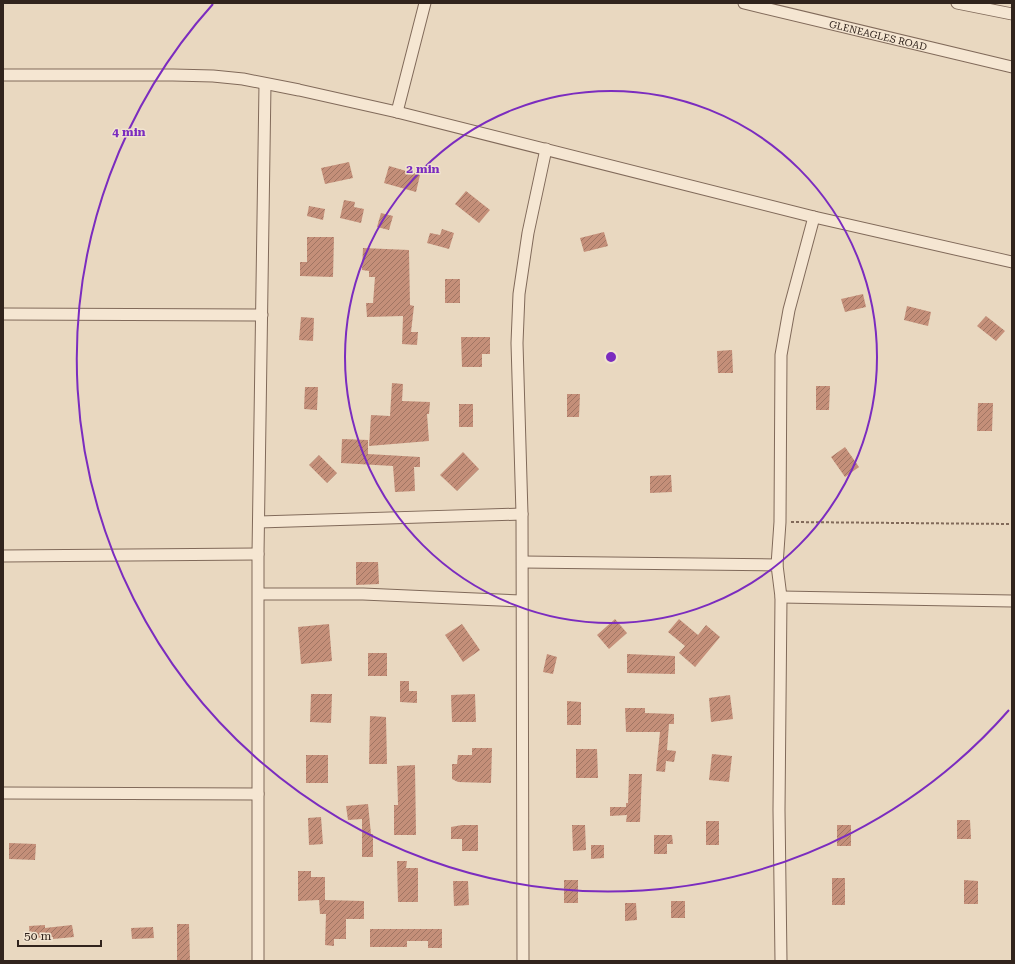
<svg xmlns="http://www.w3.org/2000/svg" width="1015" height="964" viewBox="0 0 1015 964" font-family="'Roboto Serif',serif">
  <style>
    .building { fill: url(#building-hatch) }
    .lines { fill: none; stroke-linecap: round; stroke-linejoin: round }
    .minor-casing { stroke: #816a5a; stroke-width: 13 }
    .path { stroke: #816a5a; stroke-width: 2; stroke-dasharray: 3 2; stroke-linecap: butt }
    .minor { stroke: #f5e6d2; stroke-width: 11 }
    .ring { fill: none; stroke: #7b2cbf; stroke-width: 2 }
    .labels { text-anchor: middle; stroke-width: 3; stroke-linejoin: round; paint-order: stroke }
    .street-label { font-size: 10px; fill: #31241d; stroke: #f1e3cf }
    .centre { fill: #7b2cbf; stroke: #f1e3cf; stroke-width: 2 }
    .ring-label { font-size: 12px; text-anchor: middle; font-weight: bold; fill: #7b2cbf; stroke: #f1e3cf; stroke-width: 3; stroke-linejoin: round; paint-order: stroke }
  </style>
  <defs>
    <pattern id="building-hatch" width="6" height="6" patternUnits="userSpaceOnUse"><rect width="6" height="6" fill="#c48f79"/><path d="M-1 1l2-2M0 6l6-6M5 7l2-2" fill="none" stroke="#a07563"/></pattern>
  </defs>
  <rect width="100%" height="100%" fill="#e9d8c0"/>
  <!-- building -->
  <path class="building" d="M349,162L353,178L325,184L321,168Z
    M389,166L420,175L416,192L384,183Z
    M466,191L490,210L479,223L455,204Z
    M344,200L355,202L354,207L364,209L361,223L340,218Z
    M309,206L325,209L323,220L307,216Z
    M381,213L393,216L389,230L377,227Z
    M442,229L454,233L449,249L427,243L430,233L440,235Z
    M604,232L608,246L584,252L580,238Z
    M307,237H334L333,277L300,276V262H307Z
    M363,248L409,250L410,305L414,306L411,332H418L417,345L402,344L403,316L367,317L366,303H373L375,277H369V271L362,270Z
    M445,279H460V303H445Z
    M863,294L866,307L845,312L841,299Z
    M907,306L931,312L928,326L904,320Z
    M986,316L1005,331L996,341L977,326Z
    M301,317L314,318L313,341L299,340Z
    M461,337H490V354H482V367H462Z
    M732,350L733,373H718L717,351Z
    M392,383L403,384L402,401L430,402L429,414H427L429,441L369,446L371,415L390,416Z
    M816,386H830L829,410H816Z
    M305,387H318L317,410L304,409Z
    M567,394H580L579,417H567Z
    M978,403H993L992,431H977Z
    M459,404H473V427H459Z
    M342,439L368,440V454L420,457V467H414L415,491L395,492L393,466L341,463Z
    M845,447L859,467L845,477L831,457Z
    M463,452L479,469L457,491L440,475Z
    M319,455L337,473L327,483L309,465Z
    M671,475L672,492L650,493V476Z
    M356,562H378L379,584L356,585Z
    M615,619L627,633L609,649L597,635Z
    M679,619L698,635L706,625L720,637L695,667L679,653L685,646L668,632Z
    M329,624L332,661L301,664L298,627Z
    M462,624L480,650L463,662L445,635Z
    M368,653H387V676H368Z
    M547,654L557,657L553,674L543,672Z
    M627,654L675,656V674L627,673Z
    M400,681H409V691H417V703L400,702Z
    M311,694H332L331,723L310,722Z
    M475,694L476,722H452L451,695Z
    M730,695L733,719L711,722L709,698Z
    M567,701L581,702V725H567Z
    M625,708H645V713L674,714V724H669L667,750L676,751L674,762L666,761L665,772L656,771L660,732H626Z
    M370,716L386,717L387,764H369Z
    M472,748H492L491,783L458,782L452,779V764H457L458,755H472Z
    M576,749H597L598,778H576Z
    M712,754L732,756L729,782L709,780Z
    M306,755H328V783H306Z
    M415,765L416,835H394V805H398L397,766Z
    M629,774H642L640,822H626L627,815L610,816V807H626V803H628Z
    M368,804L371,834H373V857H362V819L348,820L346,806Z
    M321,817L323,844L309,845L308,818Z
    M957,820H970L971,839H957Z
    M706,821H719V845H706Z
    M462,825H478V851H462V839H451V827Z
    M572,825H585L586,850L573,851Z
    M837,825H851V846H837Z
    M654,835H672L673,844H667V854H654Z
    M9,843L36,844L35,860L9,859Z
    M591,845H604V858L591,859Z
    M397,861H407L406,868H418V902H398Z
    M298,871H311V877H325V900L364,901V919H346V939H334V946L325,945L326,914H320L319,900L298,901Z
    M832,878H845V905H832Z
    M564,880H578V903H564Z
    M964,880L978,881V904H964Z
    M453,881H468L469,905L454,906Z
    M671,901H685V918H671Z
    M625,903H636L637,920L625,921Z
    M177,924H189L190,961H177Z
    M45,925V928L72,925L74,937L53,939V937L30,938L29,926Z
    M153,927L154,938L132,939L131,928Z
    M370,929H442V948H428V941H407V947H370Z"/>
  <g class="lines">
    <!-- minor casing -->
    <g class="minor-casing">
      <g id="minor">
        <path id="s1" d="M744,3L1012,67"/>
        <path d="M957,3L1012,14"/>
        <path d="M3,75H173L213,76L243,79L299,90L397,112L814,217L1012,262"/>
        <path d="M397,112L425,3"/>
        <path d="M3,314L262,315"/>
        <path d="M259,522L522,514"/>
        <path d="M3,556L258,554"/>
        <path d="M523,562L777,565"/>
        <path d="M259,594H363L521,601"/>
        <path d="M781,597L1012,601"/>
        <path d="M3,793L258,794"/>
        <path d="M258,961V554L265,84"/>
        <path d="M523,961L522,514L517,343L519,294L528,233L546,149"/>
        <path d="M781,961L779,810L781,597L777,565L780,522L781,355L789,310L814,217"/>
      </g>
    </g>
    <!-- path -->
    <path class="path" d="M791,522L1012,524"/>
    <!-- minor -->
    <use href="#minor" class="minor"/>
  </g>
  <!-- distance rings -->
  <g class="ring">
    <circle cx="611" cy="357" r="266"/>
    <path d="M1009 710A532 532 0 1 1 213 4"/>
  </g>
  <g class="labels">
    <!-- street labels -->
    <g class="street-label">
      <text dy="4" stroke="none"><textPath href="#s1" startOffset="138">GLENEAGLES ROAD</textPath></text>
    </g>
  </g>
  <circle cx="611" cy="357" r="6" class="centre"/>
  <g class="ring-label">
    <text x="129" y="136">4 min</text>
    <text x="423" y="173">2 min</text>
  </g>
  <!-- border -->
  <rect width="1015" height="964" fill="none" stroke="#31241d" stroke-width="8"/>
  <!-- scale -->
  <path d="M18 940v6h83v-6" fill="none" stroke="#31241d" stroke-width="2"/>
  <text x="24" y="940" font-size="12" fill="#31241d" stroke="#f1e3cf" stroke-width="3" paint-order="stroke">50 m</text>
</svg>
